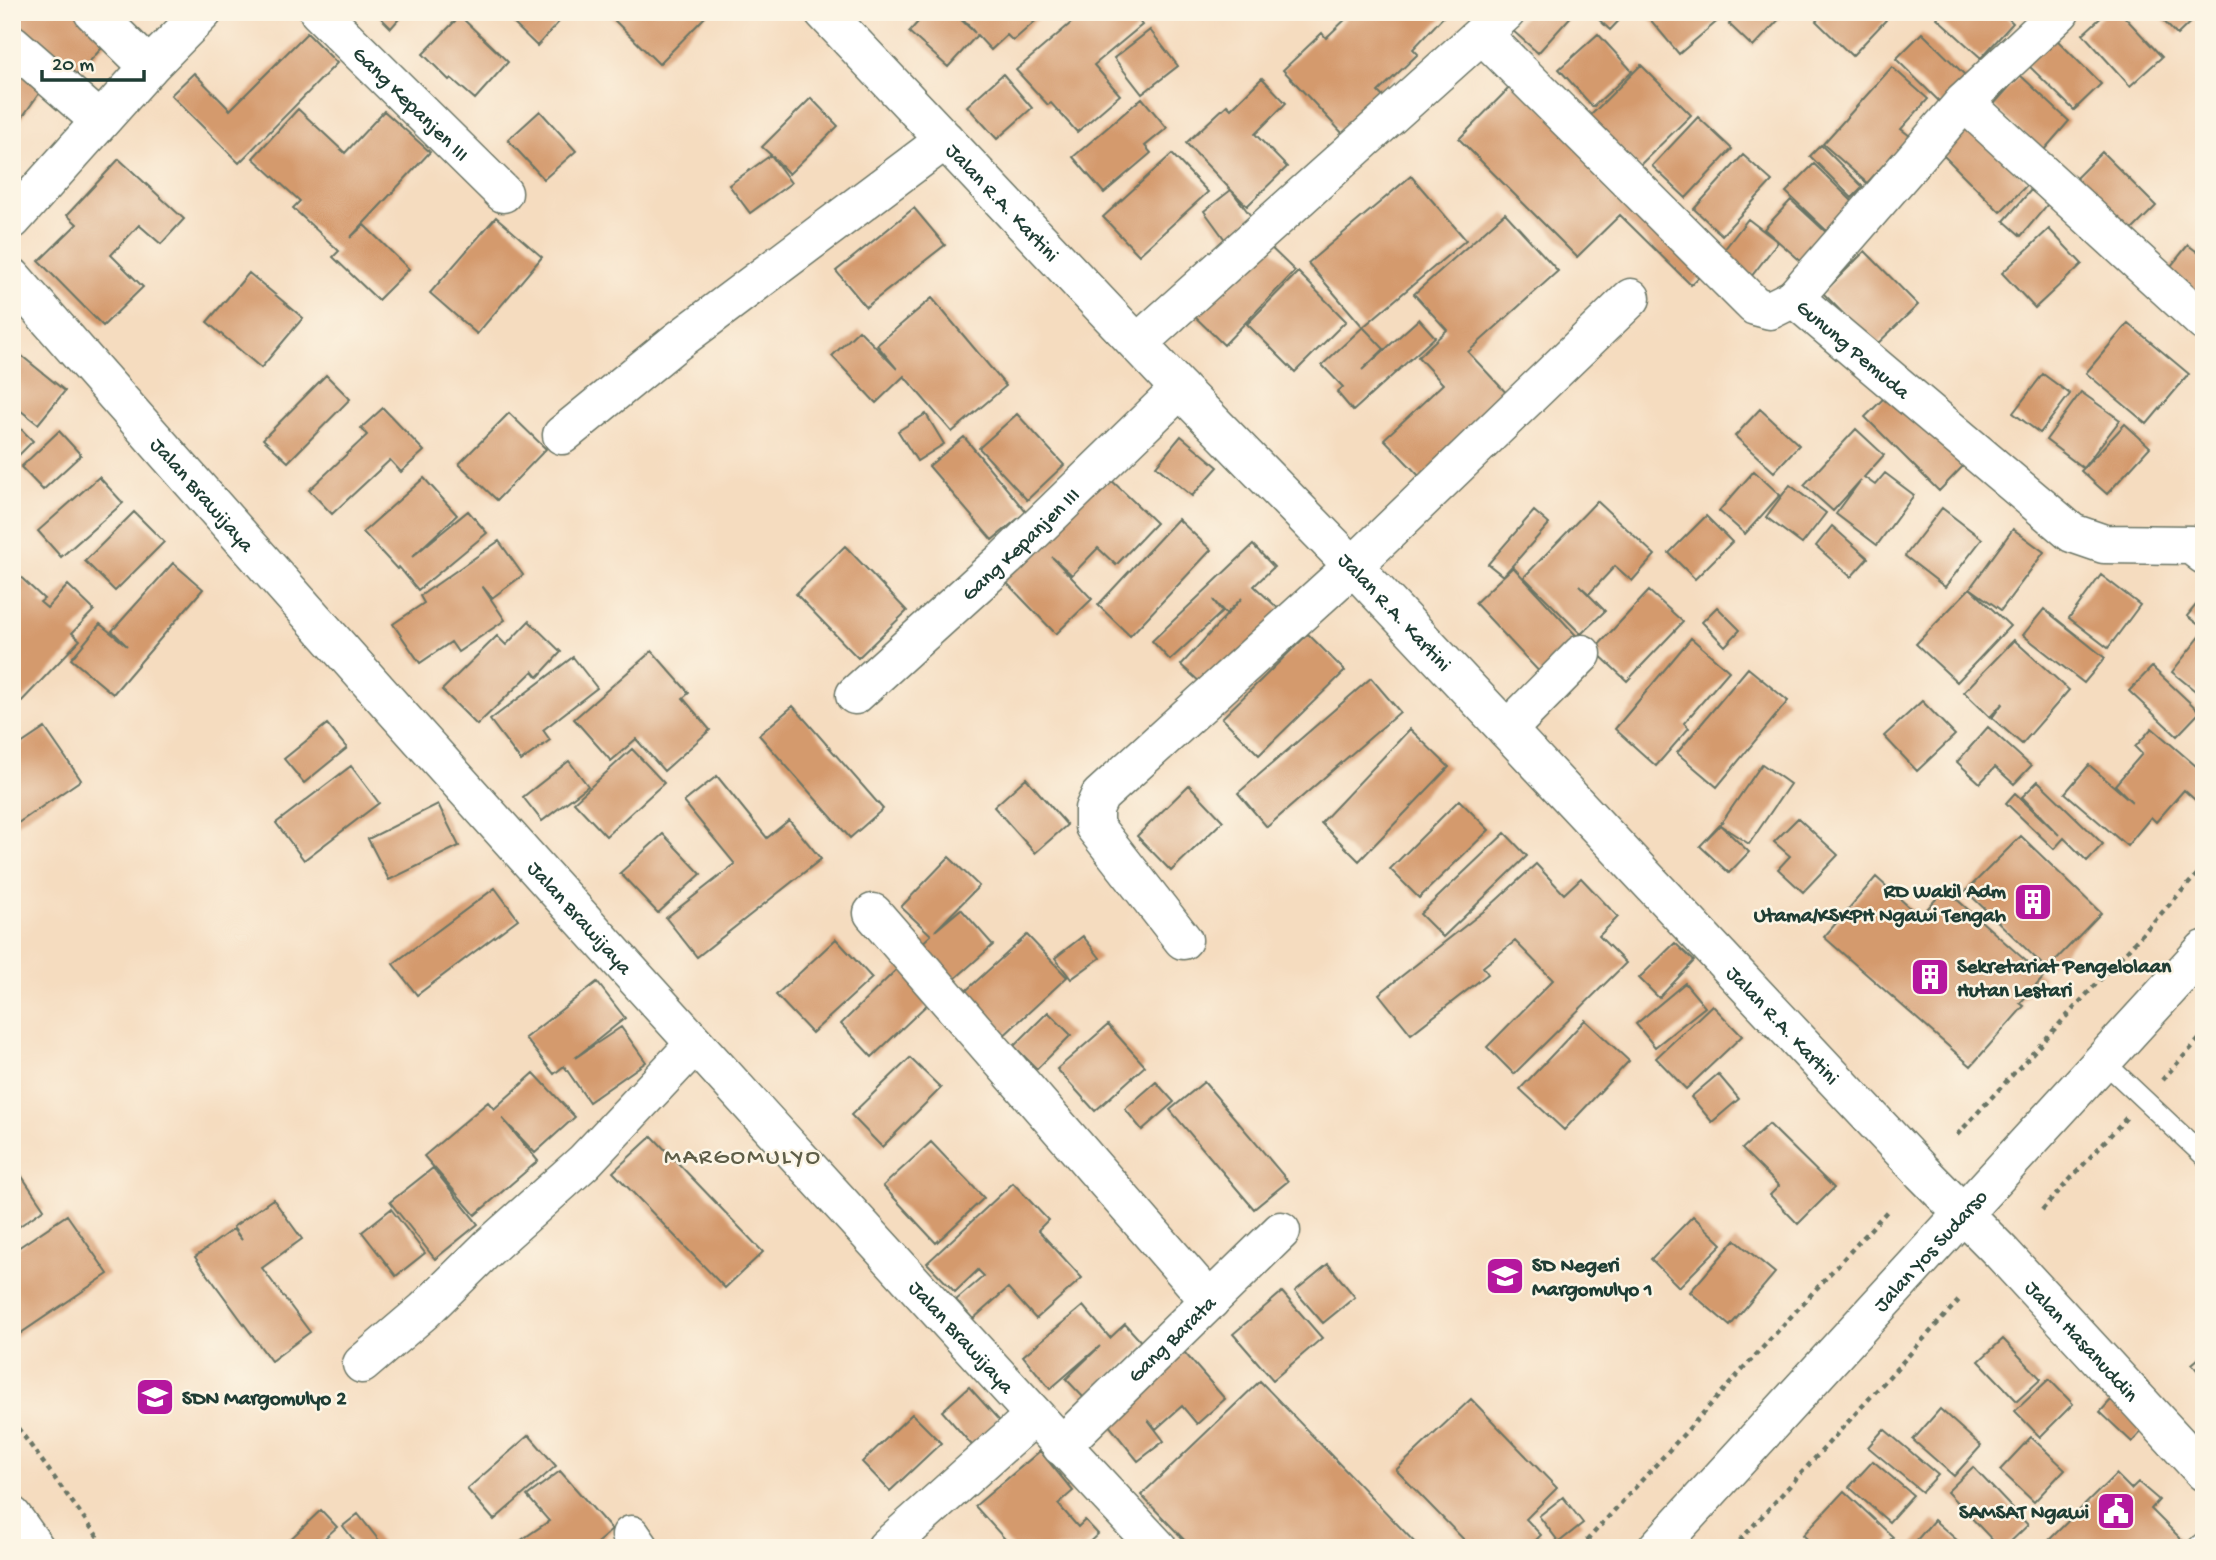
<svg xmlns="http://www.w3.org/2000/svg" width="2216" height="1560" viewBox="0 0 2216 1560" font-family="'Gochi Hand',sans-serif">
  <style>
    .building { fill: #d49a6d }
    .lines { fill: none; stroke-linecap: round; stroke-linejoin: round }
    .service-casing { stroke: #6a7565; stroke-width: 22 }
    .minor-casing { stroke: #6a7565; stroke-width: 41 }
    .tertiary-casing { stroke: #6a7565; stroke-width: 41 }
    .secondary-casing { stroke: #6a7565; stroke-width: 41 }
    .primary-casing { stroke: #6a7565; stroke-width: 41 }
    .path { stroke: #6a7565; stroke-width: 4.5; stroke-dasharray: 5 5; stroke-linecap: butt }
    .service { stroke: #fff; stroke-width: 19 }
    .minor { stroke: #fff; stroke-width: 38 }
    .tertiary { stroke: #fff; stroke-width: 38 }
    .secondary { stroke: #fff; stroke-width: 38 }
    .primary { stroke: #fff; stroke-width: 38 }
    .labels { text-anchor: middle; stroke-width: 5; stroke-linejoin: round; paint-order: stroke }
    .street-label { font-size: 21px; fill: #1f3d34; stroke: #fcf5e5 }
    .poi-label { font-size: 21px; font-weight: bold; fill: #1f3d34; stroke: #fcf5e5; text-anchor: start }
    .quarter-label { font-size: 24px; letter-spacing: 2px; fill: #5e5e48; stroke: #fcf5e5 }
  </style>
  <rect width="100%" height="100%" fill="#fcf5e5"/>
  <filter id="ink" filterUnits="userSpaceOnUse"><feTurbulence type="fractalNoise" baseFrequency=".0143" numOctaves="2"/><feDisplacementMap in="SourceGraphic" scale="14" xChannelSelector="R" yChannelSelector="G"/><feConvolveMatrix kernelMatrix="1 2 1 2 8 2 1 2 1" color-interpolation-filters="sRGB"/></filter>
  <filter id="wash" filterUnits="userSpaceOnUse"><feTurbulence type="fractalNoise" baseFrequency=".00686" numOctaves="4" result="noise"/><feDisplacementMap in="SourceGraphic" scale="28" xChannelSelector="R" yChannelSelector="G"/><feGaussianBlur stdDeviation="1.57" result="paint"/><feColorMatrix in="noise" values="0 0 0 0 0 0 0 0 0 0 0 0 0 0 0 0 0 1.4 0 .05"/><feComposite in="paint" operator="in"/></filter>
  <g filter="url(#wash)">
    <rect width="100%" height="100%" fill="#f5dcbf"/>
    <g id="blocks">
      <!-- building -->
      <path class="building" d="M12,12H81L110,39L69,84L12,31Z
        M375,12H405L391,28Z
        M515,12H568L537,46L509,19Z
        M606,12H710L659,64Z
        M927,12H953L975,33L957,12H1036L1040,17L1013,41L1007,35L991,50L977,35L948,67L909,32Z
        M1084,12H1132L1142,25L1094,65L1120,95L1077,132L1051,103L1048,105L1016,70Z
        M1353,12L1446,14L1413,49L1418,54L1378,92L1384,98L1344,135L1283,70L1322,33L1326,38Z
        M1528,12H1575L1538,53L1512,30Z
        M1591,12H1627L1610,30Z
        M1654,12H1728L1679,54L1648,17Z
        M1741,12H1786L1753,47L1729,24Z
        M1825,12H1878L1886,20L1852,56L1816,21Z
        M1942,12H2002L2013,23L1981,58L1937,18Z
        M2107,12H2120L2162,57L2130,86L2083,34Z
        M2155,12H2201L2177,35Z
        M460,16L508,62L475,99L451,78L449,80L423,54Z
        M1150,30L1178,66L1142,94L1114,58Z
        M307,33L337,63L239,163L171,95L194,73L230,110Z
        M1922,33L1969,79L1943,105L1896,59Z
        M1598,34L1632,71L1593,107L1559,69Z
        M2053,36L2101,84L2074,110L2026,63Z
        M1641,65L1691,115L1638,167L1589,117Z
        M12,66L43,88L18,123L12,119Z
        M1892,67L1928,99L1901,129L1910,136L1867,183L1823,144Z
        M1003,74L1032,108L997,139L967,106Z
        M2020,75L2069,121L2043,151L1993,105Z
        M1262,78L1286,103L1255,134L1287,167L1247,206L1231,190L1254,220L1226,241L1204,211L1231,190L1186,143L1227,105L1231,109Z
        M1516,81L1706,270L1691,285L1620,215L1577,257L1459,139Z
        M811,98L838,126L789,174L771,155L791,183L750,213L729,185L771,155L762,147Z
        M1142,98L1167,128L1145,146L1151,153L1104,193L1073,157Z
        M298,109L345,153L384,111L430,152L350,238L364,225L409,269L378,300L333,257L339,251L293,208L300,201L253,158Z
        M540,111L576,151L544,179L508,140Z
        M1698,117L1732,149L1686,198L1652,166Z
        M1970,124L2029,183L2000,212L1941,153Z
        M1821,145L1863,187L1852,198L1810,156Z
        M2102,152L2156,206L2125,237L2070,184Z
        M1172,154L1208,192L1139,255L1103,217Z
        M1743,155L1772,181L1722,235L1694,209Z
        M119,159L184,219L161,244L139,225L111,255L143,287L103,326L39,261L77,224L67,215Z
        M1814,164L1856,205L1829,233L1786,192Z
        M1411,176L1466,240L1363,327L1308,263Z
        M2031,190L2048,204L2021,236L2004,221Z
        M1791,200L1829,235L1803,263L1764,229Z
        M914,208L945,245L866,307L836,271Z
        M1505,213L1558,271L1468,352L1511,398L1423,480L1384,439L1443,384L1418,357L1447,330L1414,294Z
        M496,217L542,257L477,334L430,293Z
        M1748,219L1778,242L1747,282L1717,259Z
        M2049,229L2082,264L2035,308L2002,273Z
        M1262,239L1295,271L1224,345L1191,313Z
        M2188,245L2204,257V296L2196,305L2162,277Z
        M1865,251L1918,305L1875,346L1823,293Z
        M1298,272L1346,321L1295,372L1247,324Z
        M249,273L303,318L261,368L207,322Z
        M932,298L1006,386L952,432L904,376L876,403L832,356L859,330L897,369L877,345Z
        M1419,319L1435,337L1353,411L1337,392L1343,387L1322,365L1363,327L1384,349L1362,370Z
        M2128,323L2189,374L2147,424L2086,373Z
        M12,348L65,391L38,424L12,404Z
        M2043,374L2070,394L2040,433L2013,413Z
        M326,375L350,399L288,462L263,439Z
        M1894,388L1967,462L1939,491L1865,417Z
        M2081,392L2120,420L2083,468L2046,440Z
        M383,408L424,451L401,472L390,460L332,514L309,490L367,435L361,428Z
        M1760,409L1799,445L1774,472L1735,436Z
        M509,413L546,449L497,500L459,464Z
        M926,414L944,444L917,461L898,431Z
        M1017,414L1064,465L1027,500L979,448Z
        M12,420L33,441L12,462Z
        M2125,424L2150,447L2107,494L2081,471Z
        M1856,429L1884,455L1864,477L1875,485L1885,473L1914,495L1877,545L1836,514L1861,480L1833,511L1804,485Z
        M59,431L81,455L43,490L21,467Z
        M1181,436L1218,467L1192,496L1156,466Z
        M964,437L1026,512L992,540L929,466Z
        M1754,471L1780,495L1745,534L1719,511Z
        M1106,475L1156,523L1116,565L1098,548L1072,575L1052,557L1092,599L1056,634L1003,579Z
        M99,477L123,503L61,557L38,531Z
        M424,478L457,515L412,557L468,511L487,533L418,590L399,567L397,569L363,532Z
        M1790,485L1826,513L1802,544L1766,517Z
        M1597,501L1655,555L1632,581L1615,566L1589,594L1579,585L1605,611L1581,634L1524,577Z
        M1942,508L1982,539L1945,587L1905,556Z
        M1534,511L1549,524L1503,576L1488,564Z
        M134,512L164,542L115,591L85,561Z
        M1706,516L1732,542L1695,579L1669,553Z
        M1178,519L1211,550L1130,636L1098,605Z
        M1832,526L1868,558L1851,577L1816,546Z
        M2013,529L2044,552L2001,610L1970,588L2010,626L1957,682L1916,644L1970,588Z
        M499,541L523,575L492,598L482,586L505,620L458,652L451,642L420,663L393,624L424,603L420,596Z
        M1253,545L1274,567L1254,586L1283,613L1211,692L1181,665L1242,598L1226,614L1213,600L1222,612L1170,660L1152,641Z
        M845,546L907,611L858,658L796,594Z
        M173,563L203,589L113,694L71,659L100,624L127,646L112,631Z
        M1513,567L1583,643L1545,678L1475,603Z
        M12,569L44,599L40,602L47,608L68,585L94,610L72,633L80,640L18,705L12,699Z
        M2101,575L2140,605L2108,648L2069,618Z
        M1649,591L1683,622L1627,681L1594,650Z
        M2204,595V629L2187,616Z
        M1717,607L1740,630L1725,646L1702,622Z
        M2044,609L2105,658L2084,683L2023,635Z
        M529,621L561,652L538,677L533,671L477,725L442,690L497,636L506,645Z
        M1308,634L1345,671L1259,755L1222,718Z
        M2202,634L2204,636V698L2172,672Z
        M1691,638L1729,671L1684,723L1689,728L1656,766L1615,729Z
        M2014,640L2069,690L2022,744L1992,718L2003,703L1990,717L1964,692Z
        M652,651L689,693L683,698L710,730L664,771L636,739L611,761L574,719Z
        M573,657L597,688L543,730L550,740L521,761L490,720Z
        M2152,667L2200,712L2177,736L2129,691Z
        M1748,668L1788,701L1717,787L1677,753Z
        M1371,678L1400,712L1267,827L1238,793Z
        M1922,701L1955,735L1917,771L1884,736Z
        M793,706L883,809L850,838L759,735Z
        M327,724L347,748L304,783L284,759Z
        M1988,727L2031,766L2014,784L1995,767L1980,783L1957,762Z
        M45,728L81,780L12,827V750Z
        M2152,728L2204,773V808L2184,790L2156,822L2151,817L2127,846L2065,793L2089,765L2132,802L2115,785L2142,754L2135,747Z
        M1410,729L1449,767L1359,861L1321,823Z
        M632,749L664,783L606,836L574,802Z
        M569,761L588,786L542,821L523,797Z
        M1762,764L1790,784L1749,844L1720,825Z
        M351,766L379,803L304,860L276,823Z
        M717,776L767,838L789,820L821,859L697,957L666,918L735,864L684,802Z
        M1026,778L1067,825L1035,853L994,807Z
        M2038,781L2103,844L2087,861L2064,838L2054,849L2006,803L2015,793L2059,835L2022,797Z
        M1189,785L1223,821L1171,871L1137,836Z
        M1459,800L1489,830L1419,898L1390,869Z
        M438,804L459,846L389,880L368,839Z
        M1798,818L1838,855L1803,892L1778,869L1790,856L1774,842Z
        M1720,825L1749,852L1729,873L1700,846Z
        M1505,833L1527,856L1443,937L1420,914Z
        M663,834L701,874L658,913L620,873Z
        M2021,836L2101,913L2047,969L1966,891Z
        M949,857L979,886L935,931L961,909L993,945L949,984L917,948L931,935L901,907Z
        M1536,864L1564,894L1581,878L1618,917L1599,936L1626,963L1514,1074L1487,1047L1553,980L1515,941L1483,967L1488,974L1411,1034L1379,994L1489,907Z
        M1876,877L1920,917L1945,889L2044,977L2020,1003L2024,1006L1971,1066L1824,937Z
        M495,888L518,919L417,995L393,964Z
        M1027,935L1067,977L999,1040L959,997Z
        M1083,936L1100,958L1071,979L1055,958Z
        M836,939L872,978L812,1033L776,995Z
        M1675,943L1694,961L1659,998L1639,978Z
        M900,966L933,999L872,1057L841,1024Z
        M597,982L625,1018L575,1058L621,1027L646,1062L589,1102L564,1066L554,1074L525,1038Z
        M1685,983L1705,1007L1655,1047L1636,1024Z
        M1712,1005L1742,1036L1686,1089L1656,1058Z
        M1048,1012L1071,1035L1037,1069L1014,1046Z
        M1585,1020L1629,1061L1564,1130L1520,1089Z
        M1108,1025L1145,1066L1095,1111L1057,1069Z
        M910,1058L941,1088L882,1147L851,1115Z
        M534,1073L575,1117L535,1153L502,1118L538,1161L475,1215L424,1156L488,1102L494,1109Z
        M1718,1074L1739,1099L1712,1122L1691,1097Z
        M1156,1082L1174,1102L1142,1130L1125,1109Z
        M1204,1082L1288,1181L1254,1209L1170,1110Z
        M1769,1124L1834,1188L1798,1224L1770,1195L1779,1186L1742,1149Z
        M652,1136L763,1252L725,1288L613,1172Z
        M931,1142L984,1198L936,1243L883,1186Z
        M433,1168L478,1224L435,1259L390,1202Z
        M19,1172L44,1209L17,1228L12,1222V1176Z
        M1013,1183L1048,1220L1038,1230L1082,1278L1036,1319L1008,1288L973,1319L956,1300L984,1276L978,1270L955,1292L927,1263Z
        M273,1199L302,1239L262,1268L310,1332L271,1361L195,1257L233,1229L242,1240L233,1227Z
        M391,1209L425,1253L396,1276L362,1232Z
        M67,1215L108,1274L12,1339V1252Z
        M1693,1216L1722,1244L1679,1287L1651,1259Z
        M1735,1240L1775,1273L1730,1326L1690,1292Z
        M1328,1264L1355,1297L1323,1323L1295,1291Z
        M1282,1292L1322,1338L1273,1380L1233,1334Z
        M1083,1306L1110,1338L1125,1324L1144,1345L1085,1399L1066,1379L1100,1346L1050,1389L1023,1356Z
        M2003,1339L2041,1379L2017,1401L1979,1361Z
        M1184,1352L1225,1399L1197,1424L1182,1406L1156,1429L1148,1420L1164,1441L1138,1461L1104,1419Z
        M2204,1354V1379L2192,1364Z
        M2049,1379L2073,1404L2040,1437L2015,1411Z
        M1260,1381L1420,1548H1192L1141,1495Z
        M969,1387L1006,1428L978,1452L942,1411Z
        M1471,1399L1557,1488L1526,1519L1541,1535L1528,1548H1472L1396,1470Z
        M2111,1400L2143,1430L2132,1442L2100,1412Z
        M1940,1409L1981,1446L1954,1476L1913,1440Z
        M912,1414L941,1443L890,1491L862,1462Z
        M1884,1429L1938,1475L1922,1492L1868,1447Z
        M529,1435L556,1466L494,1520L467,1489Z
        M2031,1437L2065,1469L2034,1502L2000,1470Z
        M1040,1451L1073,1491L1058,1504L1078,1527L1085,1520L1098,1534L1083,1548H1013L975,1506Z
        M1873,1461L1913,1495L1889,1522L1849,1487Z
        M1973,1467L2028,1525L2004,1548H2000L1947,1492Z
        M560,1471L612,1530L591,1548H521L517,1543L549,1521L527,1496Z
        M2116,1474L2131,1489L2138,1482L2159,1500L2151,1509L2190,1548H2041Z
        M1844,1491L1893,1537L1883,1548H1817L1803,1535Z
        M1563,1497L1583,1523L1559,1542L1539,1516Z
        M321,1510L337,1527L314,1548H281Z
        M358,1514L385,1548H360L343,1526Z
        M1934,1520L1966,1548H1910Z"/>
    </g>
  </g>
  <g filter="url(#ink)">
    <use href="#blocks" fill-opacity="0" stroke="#6a7565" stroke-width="2"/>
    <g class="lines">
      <!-- service casing -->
      <g class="service-casing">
        <path id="service" d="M2102,1060L2204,1156
          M2196,1548L2204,1541"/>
      </g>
      <!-- minor casing -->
      <g class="minor-casing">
        <g id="minor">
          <path d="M93,12L149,67"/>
          <path id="s1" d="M319,12L503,193"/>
          <path id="s2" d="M1482,34L1755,306L1770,310L1794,298L2072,533L2104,544L2191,545L2204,555"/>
          <path d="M12,44L100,121"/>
          <path d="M1964,102L2204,322"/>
          <path d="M1794,298L1964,102L2060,12"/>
          <path d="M1138,343L1506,12"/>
          <path d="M562,435L675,343L945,140"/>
          <path id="s3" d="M855,695L1006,558L1180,389"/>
          <path d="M1507,730L1582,654"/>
          <path d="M873,913L1210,1301"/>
          <path d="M1183,940L1094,826V809L1100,796L1353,566L1631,298"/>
          <path d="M362,1364L424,1311L489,1247L584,1162L695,1044"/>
          <path id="s4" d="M1061,1446L1281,1231"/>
          <path d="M631,1535L640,1548"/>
          <path d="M886,1548L1034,1416"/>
        </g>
      </g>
      <!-- tertiary casing -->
      <g class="tertiary-casing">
        <g id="tertiary">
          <path id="s5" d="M824,12L1180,389L1353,566L1922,1172L2002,1253L2204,1472"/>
          <path id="s6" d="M12,277C273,575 536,870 803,1162C921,1291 1038,1421 1158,1548"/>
        </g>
      </g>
      <!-- secondary casing -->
      <g class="secondary-casing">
        <g id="secondary">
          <path d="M12,220L149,67L203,12"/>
          <path id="s7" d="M1657,1548L2204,950"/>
        </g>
      </g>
      <!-- primary casing -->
      <g class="primary-casing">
        <path id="primary" d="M12,1516L35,1548"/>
      </g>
      <!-- path -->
      <path class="path" d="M2162,1080L2204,1034
        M1957,1135L2204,867
        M2042,1210L2127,1117
        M12,1420L106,1548
        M1580,1548L1889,1209
        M1733,1548L1960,1299"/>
      <!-- service -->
      <use href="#service" class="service"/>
      <!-- minor -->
      <use href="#minor" class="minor"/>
      <!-- tertiary -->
      <use href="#tertiary" class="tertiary"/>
      <!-- secondary -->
      <use href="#secondary" class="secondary"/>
      <!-- primary -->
      <use href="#primary" class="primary"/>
    </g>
  </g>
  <!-- icons -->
  <defs>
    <g id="building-square" transform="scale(2.0125)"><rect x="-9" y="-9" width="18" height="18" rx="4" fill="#b5179e" stroke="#fcf5e5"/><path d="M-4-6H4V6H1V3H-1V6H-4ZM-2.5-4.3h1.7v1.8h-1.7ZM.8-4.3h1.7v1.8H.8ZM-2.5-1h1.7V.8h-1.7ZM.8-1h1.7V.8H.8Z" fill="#fff"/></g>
    <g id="school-square" transform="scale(2.0125)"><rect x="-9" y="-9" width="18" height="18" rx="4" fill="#b5179e" stroke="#fcf5e5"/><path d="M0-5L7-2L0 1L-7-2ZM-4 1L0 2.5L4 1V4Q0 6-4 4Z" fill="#fff"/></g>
    <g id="civic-square" transform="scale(2.0125)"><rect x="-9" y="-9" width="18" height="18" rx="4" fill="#b5179e" stroke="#fcf5e5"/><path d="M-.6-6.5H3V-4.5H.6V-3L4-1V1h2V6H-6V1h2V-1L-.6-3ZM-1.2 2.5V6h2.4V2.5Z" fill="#fff"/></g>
  </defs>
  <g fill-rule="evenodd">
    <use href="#building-square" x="2033" y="902"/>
    <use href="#building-square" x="1930" y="977"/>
    <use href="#school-square" x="1505" y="1276"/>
    <use href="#school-square" x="155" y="1397"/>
    <use href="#civic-square" x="2116" y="1511"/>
  </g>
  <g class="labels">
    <!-- street labels -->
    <g class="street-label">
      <text dy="7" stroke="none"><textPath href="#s1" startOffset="130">Gang Kepanjen III</textPath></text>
      <text dy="7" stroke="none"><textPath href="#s5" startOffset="261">Jalan R.A. Kartini</textPath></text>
      <text dy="7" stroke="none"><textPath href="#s2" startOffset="506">Gunung Pemuda</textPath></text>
      <text dy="7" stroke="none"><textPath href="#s6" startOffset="289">Jalan Brawijaya</textPath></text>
      <text dy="7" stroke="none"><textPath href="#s3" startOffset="224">Gang Kepanjen III</textPath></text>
      <text dy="7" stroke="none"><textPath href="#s5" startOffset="828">Jalan R.A. Kartini</textPath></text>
      <text dy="7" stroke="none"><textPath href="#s6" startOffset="856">Jalan Brawijaya</textPath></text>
      <text dy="7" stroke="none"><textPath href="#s5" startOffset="1395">Jalan R.A. Kartini</textPath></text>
      <text dy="7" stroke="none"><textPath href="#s7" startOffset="404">Jalan Yos Sudarso</textPath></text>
      <text dy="7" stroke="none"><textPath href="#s6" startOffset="1423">Jalan Brawijaya</textPath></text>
      <text dy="7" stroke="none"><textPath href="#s4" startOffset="154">Gang Barata</textPath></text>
      <text dy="7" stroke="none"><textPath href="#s5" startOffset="1830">Jalan Hasanuddin</textPath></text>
    </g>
    <!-- poi labels -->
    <g class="poi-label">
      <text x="2006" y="897" text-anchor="end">RD Wakil Adm<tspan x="2006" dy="24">Utama/KSKPH Ngawi Tengah</tspan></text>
      <text x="1957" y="972">Sekretariat Pengelolaan<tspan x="1957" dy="24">Hutan Lestari</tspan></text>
      <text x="1532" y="1271">SD Negeri<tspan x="1532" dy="24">Margomulyo 1</tspan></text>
      <text x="182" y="1404">SDN Margomulyo 2</text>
      <text x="2089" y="1518" text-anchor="end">SAMSAT Ngawi</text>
    </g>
    <!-- quarter labels -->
    <g class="quarter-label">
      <text x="743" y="1163">MARGOMULYO</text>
    </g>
  </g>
  <!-- margin -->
  <rect width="2216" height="1560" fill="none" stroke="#fcf5e5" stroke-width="42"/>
  <!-- scale -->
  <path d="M42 70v10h102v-10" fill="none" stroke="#1f3d34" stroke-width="3.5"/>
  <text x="52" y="70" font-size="21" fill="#1f3d34" stroke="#fcf5e5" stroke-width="5" paint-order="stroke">20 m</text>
</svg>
